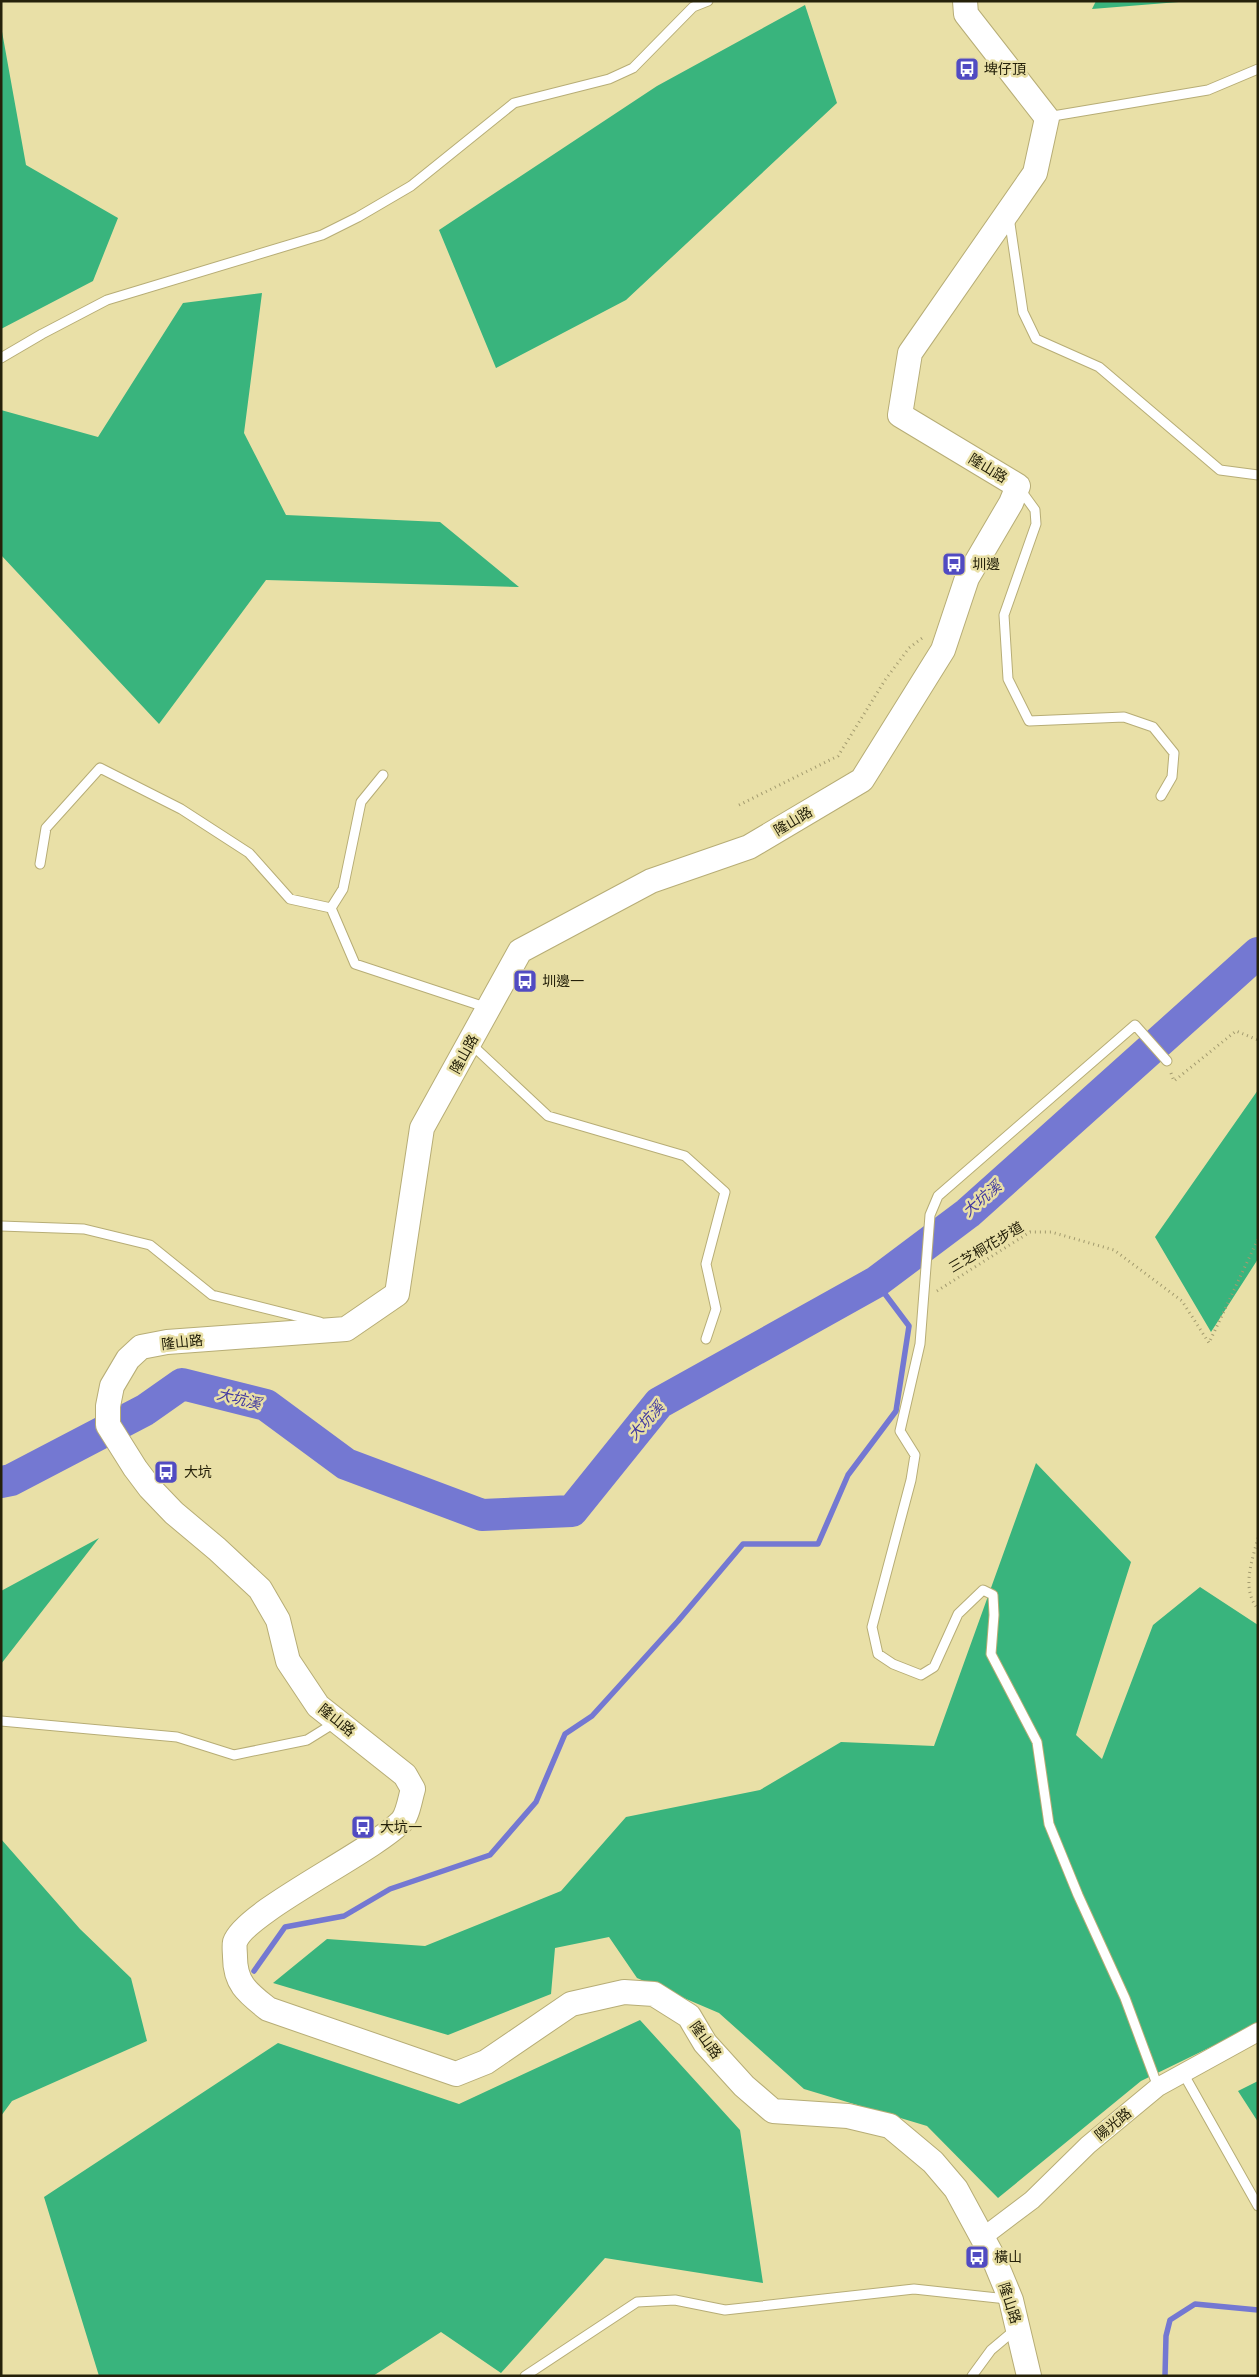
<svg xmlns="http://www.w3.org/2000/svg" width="1259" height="2377" viewBox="0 0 1259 2377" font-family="Commissioner,'Noto Sans TC',sans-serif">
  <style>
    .forest { fill: #39b47d }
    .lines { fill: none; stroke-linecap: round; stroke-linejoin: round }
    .stream { stroke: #7478d2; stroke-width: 5.5 }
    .river { stroke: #7478d2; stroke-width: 32 }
    .lane-casing { stroke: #b7ad76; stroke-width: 11 }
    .street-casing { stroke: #b7ad76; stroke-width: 20 }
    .secondary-casing { stroke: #b7ad76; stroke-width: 26 }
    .path { stroke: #a39b6f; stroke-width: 3; stroke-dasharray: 1 4; stroke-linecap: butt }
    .lane { stroke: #fff; stroke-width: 9 }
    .street { stroke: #fff; stroke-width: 18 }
    .secondary { stroke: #fff; stroke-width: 24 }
    .labels { text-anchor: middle; stroke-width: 5; stroke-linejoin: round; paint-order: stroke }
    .poi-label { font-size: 14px; fill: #25210a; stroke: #e9e0a7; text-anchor: start }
    .street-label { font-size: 14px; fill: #25210a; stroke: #e9e0a7 }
    .water-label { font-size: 15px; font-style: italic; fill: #3f37a1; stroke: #e9e0a7 }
  </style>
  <rect width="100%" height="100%" fill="#e9e0a7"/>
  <!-- forest -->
  <path class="forest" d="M1096,1H1191L1092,9Z
    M805,5L837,103L626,300L496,368L439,230L657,86Z
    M1,26L26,165L118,218L93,281L1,329Z
    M262,293L244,433L286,515L440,522L519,587L266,580L159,724L1,555V410L98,437L183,303Z
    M1258,1090V1259L1211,1332L1155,1237Z
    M1036,1463L1131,1562L1076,1735L1102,1759L1153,1625L1200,1587L1258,1625V2024L1141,2081L998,2198L927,2126L804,2089L719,2013L637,1978L609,1937L555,1948L551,1994L448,2035L273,1983L327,1939L425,1946L561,1891L626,1817L760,1790L841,1742L934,1746Z
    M99,1538L1,1664V1591Z
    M1,1839L80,1929L131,1978L147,2041L12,2101L1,2116Z
    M640,2020L740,2130L763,2283L605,2258L501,2373L441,2332L373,2376H99L44,2197L278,2043L459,2104Z
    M1258,2081V2122L1238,2091Z"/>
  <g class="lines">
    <!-- stream -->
    <path class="stream" d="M254,1971L285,1927L344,1916L390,1889L490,1855L536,1802L565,1734L592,1716L678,1621L743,1544H818L848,1475L896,1411L909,1326L876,1282
      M1165,2376L1166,2336L1170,2320L1195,2304L1258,2310"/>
    <!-- river -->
    <path class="river" d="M1,1482L11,1480L145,1410L182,1384L266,1405L346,1464L482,1515L572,1511L659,1403L876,1282L968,1213L1258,953"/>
    <!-- lane casing -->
    <g class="lane-casing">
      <path id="lane" d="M1047,117L1208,90L1258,69
        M1009,217L1023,312L1036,339L1099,367L1220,470L1258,475
        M1,358L42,334L107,300L322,235L358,217L411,186L514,103L609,79L633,68L693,7L708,1
        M1019,488L1035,510L1036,524L1004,615L1008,679L1029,721L1124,717L1153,727L1174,753L1172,777L1161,796
        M40,864L46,828L100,768L181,809L249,853L290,899L331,908L355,964L488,1008
        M331,908L343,889L361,802L383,775
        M471,1044L548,1116L685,1156L725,1192L706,1264L716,1309L706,1339
        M1,1226L84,1229L150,1245L212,1295L320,1322
        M1,1721L177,1737L234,1755L307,1740L336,1722
        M1183,2073L1258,2206
        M1158,2087L1125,1998L1078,1895L1049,1824L1037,1742L991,1654L994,1615L993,1595L983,1590L958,1614L934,1667L921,1675L893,1664L878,1654L872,1627L911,1480L915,1455L900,1431L920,1344L930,1215L938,1196L1135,1025L1167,1061
        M525,2376L637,2302L675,2300L725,2310L914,2289L1007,2299
        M972,2376L991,2350L1016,2329"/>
    </g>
    <!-- street casing -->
    <g class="street-casing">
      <path id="street" d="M983,2237L1032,2200L1088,2145L1158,2087L1258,2032"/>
    </g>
    <!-- secondary casing -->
    <g class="secondary-casing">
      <path id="secondary" d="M965,1L966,14L1047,118L1035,173L910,353L900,415L1018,486L1011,503L967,578L943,650L862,780L749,847L651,881L520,951L422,1128L397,1294L346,1329L167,1342L141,1347L128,1359L112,1386L108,1406V1425L135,1468L150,1488L174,1513L217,1549L260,1589L278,1620L288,1661L318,1706L405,1775L413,1789C410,1799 408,1814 402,1821C372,1852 245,1912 235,1942C234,1946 235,1953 235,1957C235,1984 248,1993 268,2009L456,2074L486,2062L571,2004L624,1992L654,1994L689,2016L705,2043L744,2086L773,2111L848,2116L890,2126L933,2162L956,2189L994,2259L1011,2300L1029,2376"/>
    </g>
    <!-- path -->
    <path class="path" d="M739,805L838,756L885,680L909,648L925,636
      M1171,1073L1174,1081L1236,1031L1258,1040
      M937,1291L1030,1232H1051L1114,1250L1182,1301L1209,1343L1258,1239
      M1258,1538C1252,1561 1241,1589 1258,1609"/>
    <!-- lane -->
    <use href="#lane" class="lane"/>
    <!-- street -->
    <use href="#street" class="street"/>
    <!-- secondary -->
    <use href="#secondary" class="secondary"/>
  </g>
  <!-- icons -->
  <defs>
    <g id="bus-square" transform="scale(1.25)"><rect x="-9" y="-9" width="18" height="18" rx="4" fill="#514bc2" stroke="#e9e0a7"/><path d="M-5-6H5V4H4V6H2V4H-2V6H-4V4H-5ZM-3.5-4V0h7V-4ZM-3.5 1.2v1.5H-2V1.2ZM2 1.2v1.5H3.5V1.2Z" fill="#fff"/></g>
  </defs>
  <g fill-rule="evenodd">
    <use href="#bus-square" x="967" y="69"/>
    <use href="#bus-square" x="954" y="564"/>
    <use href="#bus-square" x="525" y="981"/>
    <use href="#bus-square" x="166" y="1472"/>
    <use href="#bus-square" x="363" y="1827"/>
    <use href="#bus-square" x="977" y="2257"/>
  </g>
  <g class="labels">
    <!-- poi labels -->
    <g class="poi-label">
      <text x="984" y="74">埤仔頂</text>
      <text x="972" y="569">圳邊</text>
      <text x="542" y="986">圳邊一</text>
      <text x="184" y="1477">大坑</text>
      <text x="380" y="1832">大坑一</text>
      <text x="994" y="2262">橫山</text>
    </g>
    <!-- street labels -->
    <g class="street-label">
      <text transform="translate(988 468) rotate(31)" y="5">隆山路</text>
      <text transform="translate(793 821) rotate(-31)" y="5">隆山路</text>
      <text transform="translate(464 1054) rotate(-61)" y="5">隆山路</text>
      <text transform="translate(986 1247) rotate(-31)" y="5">三芝桐花步道</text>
      <text transform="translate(182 1342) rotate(-6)" y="5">隆山路</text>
      <text transform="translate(337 1720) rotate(39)" y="5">隆山路</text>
      <text transform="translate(706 2040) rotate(54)" y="5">隆山路</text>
      <text transform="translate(1113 2124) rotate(-39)" y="5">陽光路</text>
      <text transform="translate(1010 2303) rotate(72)" y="5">隆山路</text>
    </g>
    <!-- water labels -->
    <g class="water-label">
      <text transform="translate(982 1199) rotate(-41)" y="5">大坑溪</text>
      <text transform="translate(239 1399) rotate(14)" y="5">大坑溪</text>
      <text transform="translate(646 1421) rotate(-48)" y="5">大坑溪</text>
    </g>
  </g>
  <!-- border -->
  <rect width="1259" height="2377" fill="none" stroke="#25210a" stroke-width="5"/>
</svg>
